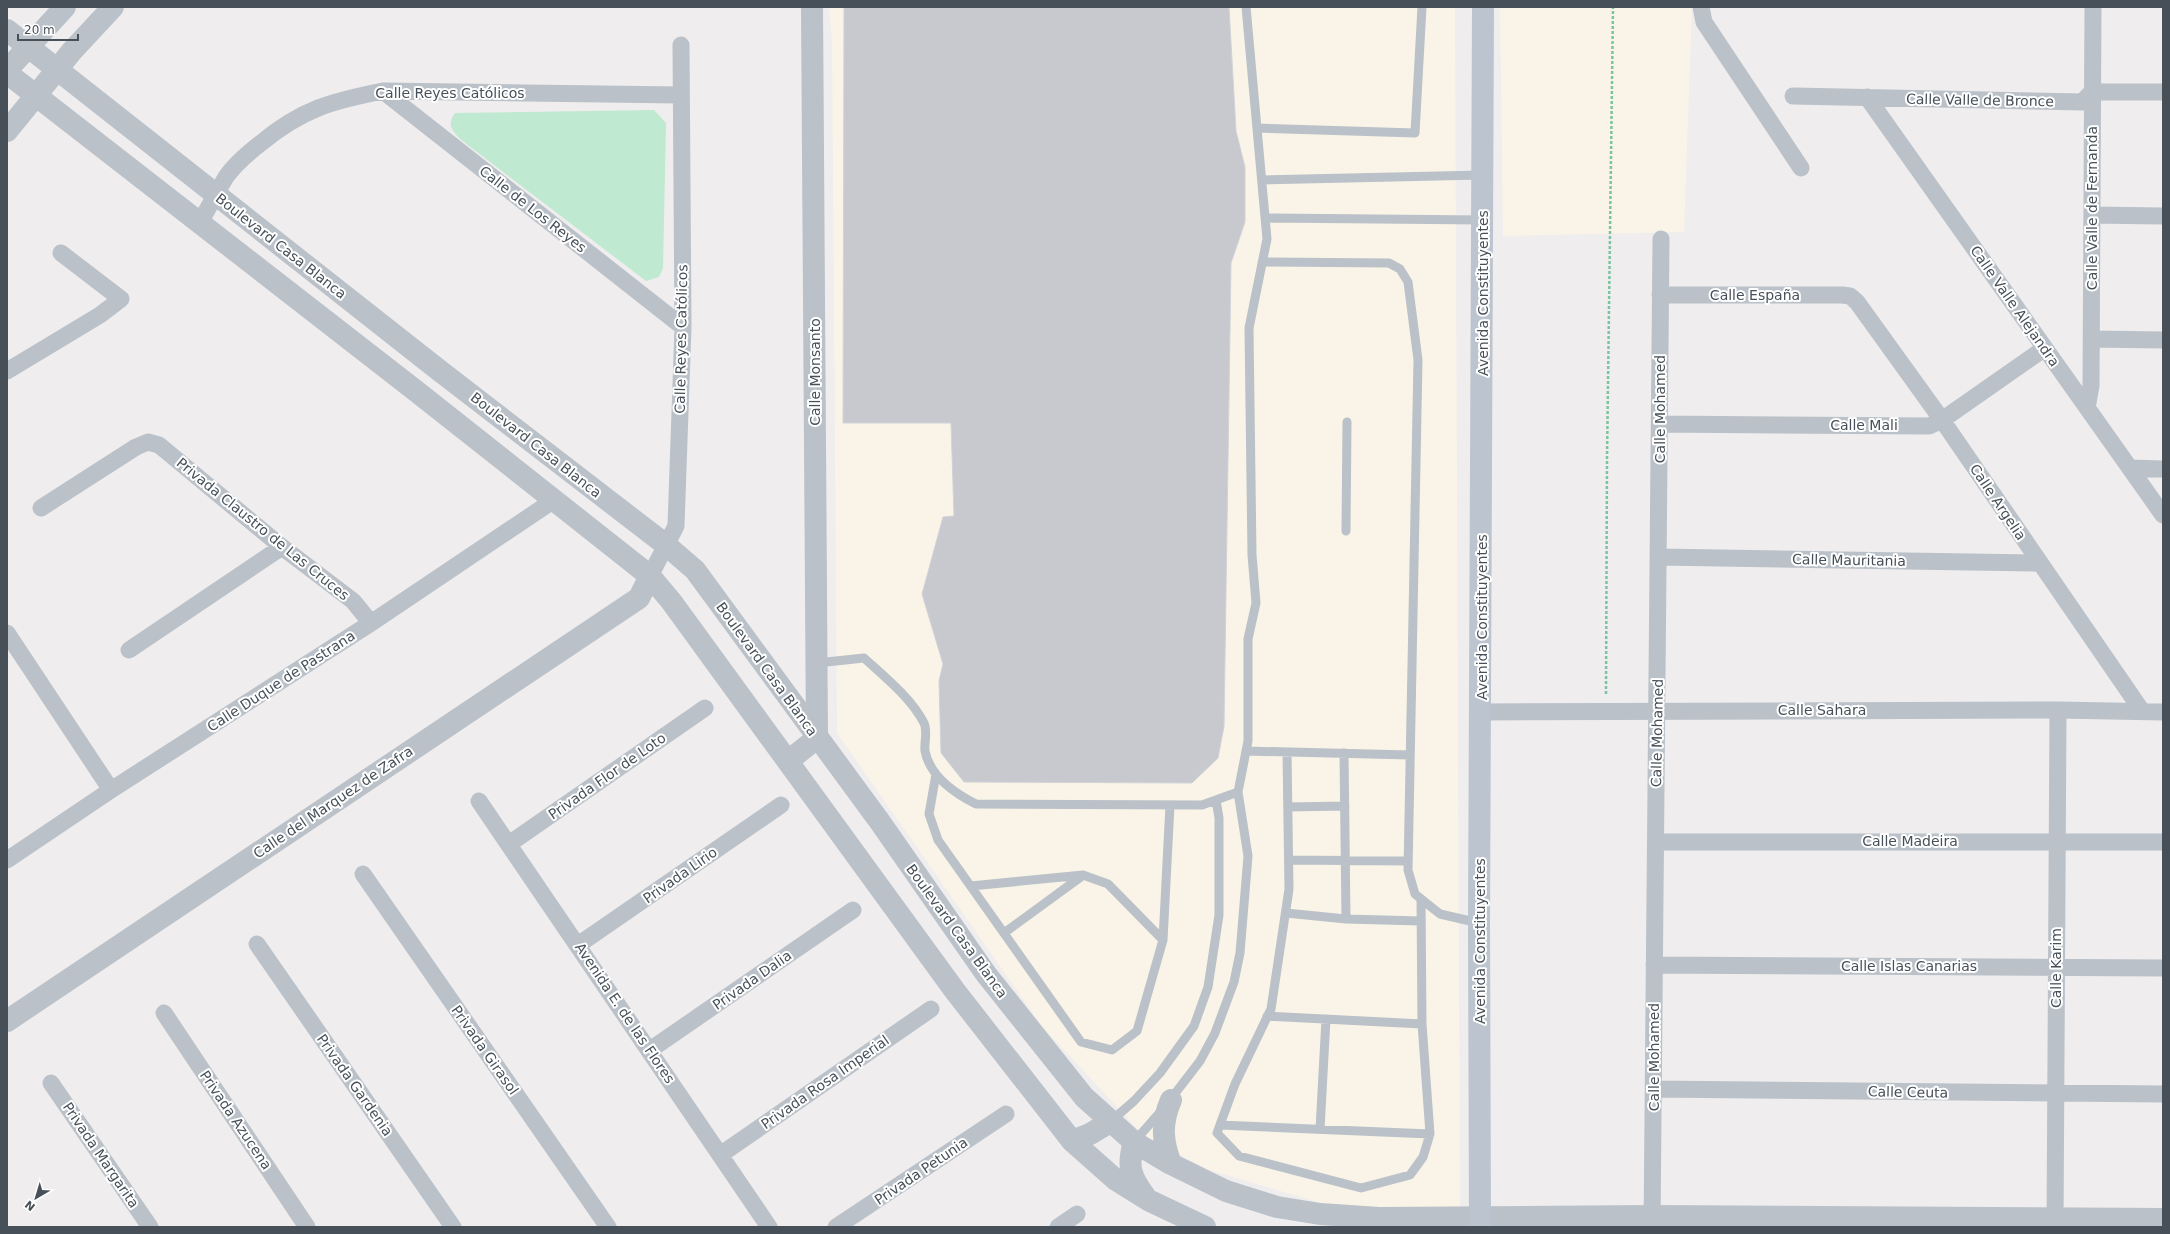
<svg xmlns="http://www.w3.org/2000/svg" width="2170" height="1234" viewBox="0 0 2170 1234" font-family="'DejaVu Sans',sans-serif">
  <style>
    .commercial { fill: #f9f4e7 }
    .green { fill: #bfe9d0 }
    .building { fill: #c7c9cf; stroke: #d1d3d8 }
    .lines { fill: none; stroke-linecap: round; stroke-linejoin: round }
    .path { stroke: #7bc4a1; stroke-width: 2.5; stroke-dasharray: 3 2; stroke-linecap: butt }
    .service { stroke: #bac1c8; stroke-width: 9 }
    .minor { stroke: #bac1c8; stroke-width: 17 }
    .tertiary { stroke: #bac1c8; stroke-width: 22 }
    .secondary { stroke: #bcc5cf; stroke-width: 22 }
    .labels { text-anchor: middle; stroke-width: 4; stroke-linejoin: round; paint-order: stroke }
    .street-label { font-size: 14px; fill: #475058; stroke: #fff }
  </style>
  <rect width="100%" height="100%" fill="#efeded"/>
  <!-- commercial -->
  <path class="commercial" d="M829,7H1455L1460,1208L1345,1210L1209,1170L1145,1137L1041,1025L837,733L832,41Z
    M1500,7H1692L1684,232L1503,236Z"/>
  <!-- green -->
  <path class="green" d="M654,110L666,123L663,268L659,277L646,281L460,139C451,129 447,124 455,113Z"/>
  <!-- building -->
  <path class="building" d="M844,7H1229L1236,131L1245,167V222L1231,263L1224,726L1218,758L1192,783L964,782L941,753L939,681L943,664L922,594L943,517L954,516L951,423H843Z"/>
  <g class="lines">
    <!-- path -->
    <path class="path" d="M1606,694L1607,459L1613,7"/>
    <!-- service -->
    <path class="service" d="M1257,128L1415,133L1422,7
      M1262,180L1483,175
      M1265,218L1483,220
      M1262,262L1389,263L1400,269L1408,282L1418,360L1408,870L1415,894L1440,914L1479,923
      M1346,531L1347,422
      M817,663L864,658C885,677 911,698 924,723C928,731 924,742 925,751C930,777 954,793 976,804L1202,805L1238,792L1248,741V639L1256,603L1252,555L1249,328L1267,239L1246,7
      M1246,751L1410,755
      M1287,752L1289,889L1271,1009L1235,1084L1217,1133L1239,1156L1361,1188L1410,1175L1423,1157L1430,1134L1422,1024L1421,899
      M1344,753L1346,919L1421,921
      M936,774L929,814L938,840L1081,1042L1112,1050L1137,1031L1163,940L1170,805
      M1288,807L1345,806
      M1289,860L1408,861
      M971,886L1083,875L1108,884L1163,940
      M1286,913L1346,919
      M1004,933L1082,876
      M1267,1016L1422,1024
      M1170,1100L1200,1061L1215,1033L1234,982L1240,953L1248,856L1238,792
      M1111,1121L1134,1101L1160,1073L1194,1026L1208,987L1219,915V818L1216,800
      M1220,1125L1430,1134
      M1320,1129L1326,1019
      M1134,1142L1162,1110"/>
    <!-- minor -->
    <path class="minor" d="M1701,7L1704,22L1801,168
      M383,91L683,327
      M1793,96L2082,102L2092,92H2163
      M1867,97L2163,515
      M2092,215L2163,216
      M200,222C209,207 217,192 226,177C235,164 248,153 261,143C302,109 332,101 383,91L680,95
      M1660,295H1842L1850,296L1857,302L1942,420L2142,711
      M2092,339L2163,340
      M7,371L100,315L121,299L61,253
      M2087,408L2091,386L2093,7
      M1660,424L1929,426L1942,420L2045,348
      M2130,468L2163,469
      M41,508L136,447L148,442L159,445L282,547L353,601L371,623
      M1659,557L2039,563
      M650,576L676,526L683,327L681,45
      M7,633L111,790
      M129,650L282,547
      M1481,712L2058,710L2163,712
      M479,801L769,1227
      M1656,842H2163
      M509,844L705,708
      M7,860L111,790L371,623L554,500
      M363,874L608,1227
      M257,944L453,1227
      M578,945L781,805
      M1654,965L2163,968
      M164,1013L307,1227
      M650,1050L853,910
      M51,1083L150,1227
      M1654,1089L2163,1094
      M720,1155L931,1009
      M836,1227L1006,1114
      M1058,1227L1077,1214
      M1652,1227L1661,239
      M2055,1227L2058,710"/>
    <!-- tertiary -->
    <path class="tertiary" d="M7,30L440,371L666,545L695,570L880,822L986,974L1084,1097L1134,1142L1171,1164L1226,1191L1277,1207L1320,1214L1379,1218L1652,1216L2163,1219
      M7,70L65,7
      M7,73L416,391L650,576L671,601L955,991L1072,1141L1116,1180L1148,1200L1205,1227
      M7,131L72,51L113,7
      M788,761L817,738L812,7
      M7,1021L639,598L650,576
      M1171,1100C1161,1123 1162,1141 1171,1164
      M1072,1141L1090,1134L1110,1122
      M1134,1142C1127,1166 1130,1176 1145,1196"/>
    <!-- secondary -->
    <path class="secondary" d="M1480,1227L1479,923L1483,7"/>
  </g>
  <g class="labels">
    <!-- street labels -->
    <g class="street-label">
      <text x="450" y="98">Calle Reyes Católicos</text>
      <text transform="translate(1980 100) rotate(1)" y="5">Calle Valle de Bronce</text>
      <text transform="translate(2092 208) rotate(-90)" y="5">Calle Valle de Fernanda</text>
      <text transform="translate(533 209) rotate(38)" y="5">Calle de Los Reyes</text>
      <text transform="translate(281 246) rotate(38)" y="5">Boulevard Casa Blanca</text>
      <text transform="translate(1483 293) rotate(-90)" y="5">Avenida Constituyentes</text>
      <text x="1755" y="300">Calle España</text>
      <text transform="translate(2015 306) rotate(55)" y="5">Calle Valle Alejandra</text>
      <text transform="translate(681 339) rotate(-89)" y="5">Calle Reyes Católicos</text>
      <text transform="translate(815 372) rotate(-90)" y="5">Calle Monsanto</text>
      <text transform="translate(1660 409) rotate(-90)" y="5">Calle Mohamed</text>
      <text x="1864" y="430">Calle Mali</text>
      <text transform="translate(536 445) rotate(38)" y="5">Boulevard Casa Blanca</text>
      <text transform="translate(1998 502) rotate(56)" y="5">Calle Argelia</text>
      <text transform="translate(263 529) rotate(39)" y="5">Privada Claustro de Las Cruces</text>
      <text transform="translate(1849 560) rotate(1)" y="5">Calle Mauritania</text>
      <text transform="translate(1482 617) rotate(-90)" y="5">Avenida Constituyentes</text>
      <text transform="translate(767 669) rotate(54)" y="5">Boulevard Casa Blanca</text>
      <text transform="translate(281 681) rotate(-33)" y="5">Calle Duque de Pastrana</text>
      <text x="1822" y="715">Calle Sahara</text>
      <text transform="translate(1657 733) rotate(-89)" y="5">Calle Mohamed</text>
      <text transform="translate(607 776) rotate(-35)" y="5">Privada Flor de Loto</text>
      <text transform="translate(333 802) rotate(-34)" y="5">Calle del Marquez de Zafra</text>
      <text x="1910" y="846">Calle Madeira</text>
      <text transform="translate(680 875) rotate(-35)" y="5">Privada Lirio</text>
      <text transform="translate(957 931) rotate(54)" y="5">Boulevard Casa Blanca</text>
      <text transform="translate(1480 941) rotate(-90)" y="5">Avenida Constituyentes</text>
      <text x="1909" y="971">Calle Islas Canarias</text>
      <text transform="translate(2056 968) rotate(-90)" y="5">Calle Karim</text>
      <text transform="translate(752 980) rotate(-35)" y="5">Privada Dalia</text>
      <text transform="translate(625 1013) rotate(56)" y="5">Avenida E. de las Flores</text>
      <text transform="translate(485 1050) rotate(55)" y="5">Privada Girasol</text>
      <text transform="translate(1654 1057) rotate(-90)" y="5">Calle Mohamed</text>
      <text transform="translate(825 1082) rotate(-35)" y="5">Privada Rosa Imperial</text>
      <text transform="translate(355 1085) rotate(55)" y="5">Privada Gardenia</text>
      <text transform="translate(1908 1092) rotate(1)" y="5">Calle Ceuta</text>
      <text transform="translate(236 1120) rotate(56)" y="5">Privada Azucena</text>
      <text transform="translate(101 1155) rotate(56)" y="5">Privada Margarita</text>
      <text transform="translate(921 1171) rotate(-34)" y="5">Privada Petunia</text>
    </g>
  </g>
  <!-- border -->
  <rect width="2170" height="1234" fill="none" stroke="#475058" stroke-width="16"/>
  <!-- north arrow -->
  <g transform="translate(36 1198) rotate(218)" stroke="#ffffff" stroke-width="3" paint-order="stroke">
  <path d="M0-3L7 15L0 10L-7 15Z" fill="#475058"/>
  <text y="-6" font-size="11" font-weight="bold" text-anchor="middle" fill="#475058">N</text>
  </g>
  <!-- scale -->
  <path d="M18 34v6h60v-6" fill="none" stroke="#475058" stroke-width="2"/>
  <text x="24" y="34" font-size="12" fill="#475058" stroke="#ffffff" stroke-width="3" paint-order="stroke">20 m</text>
</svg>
